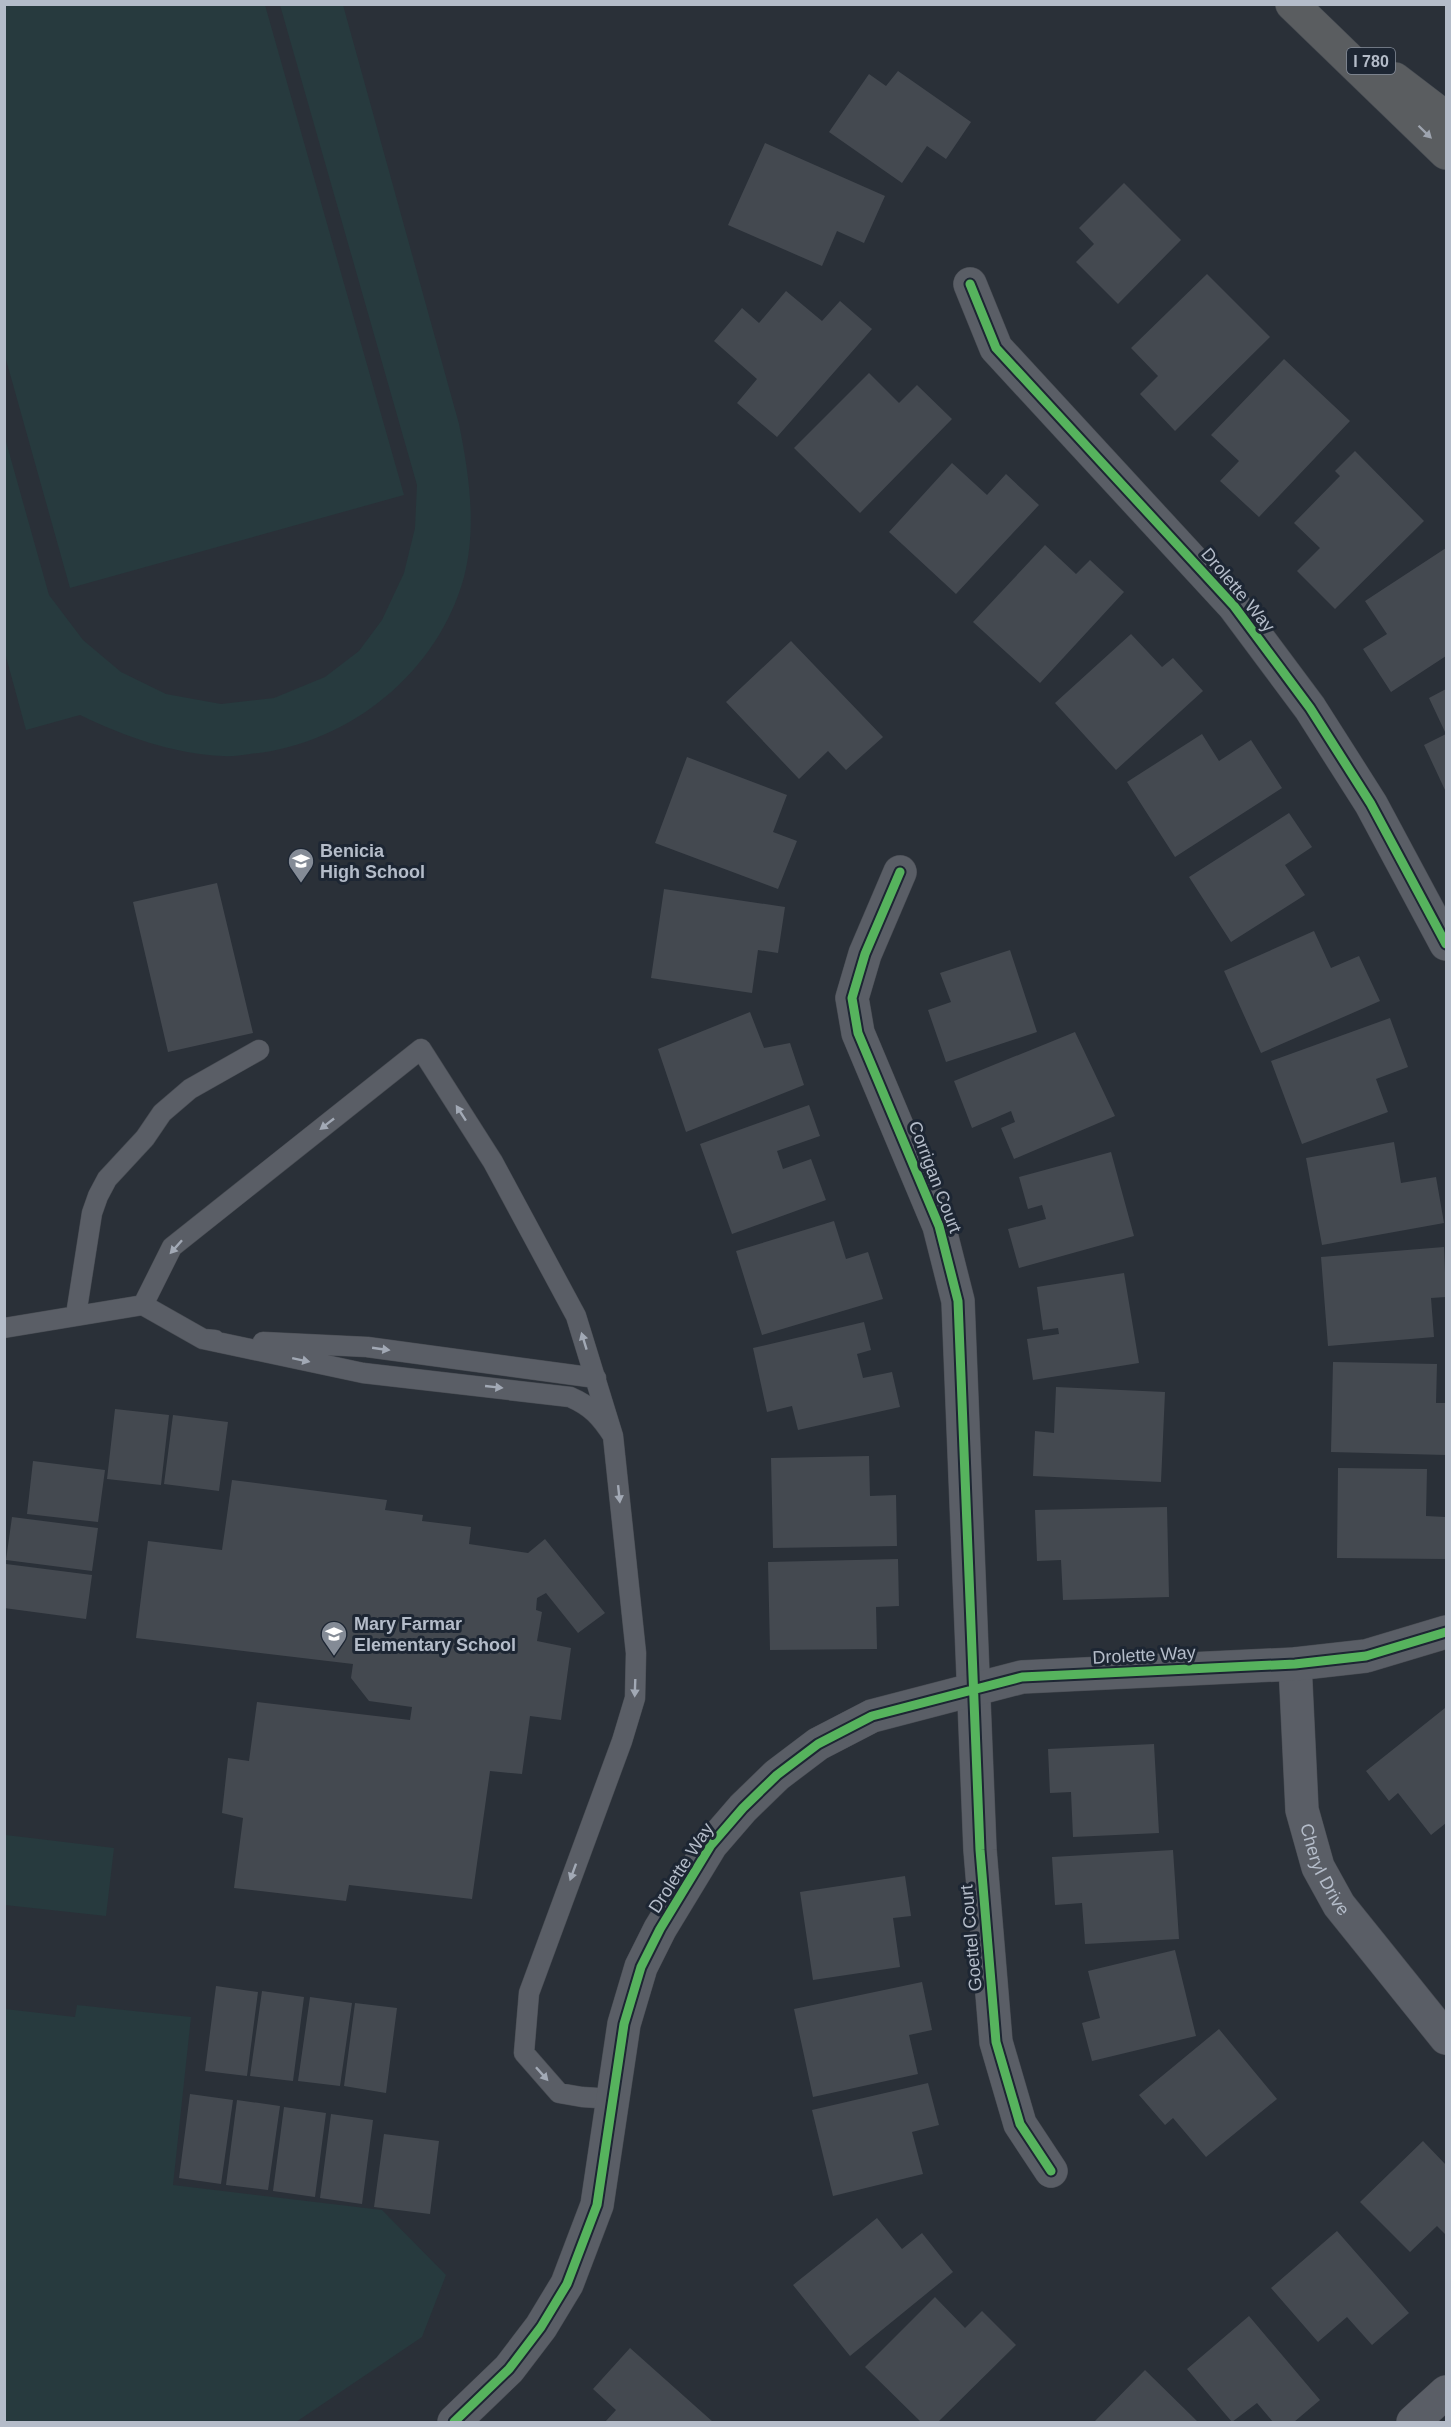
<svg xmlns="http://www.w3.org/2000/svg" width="1451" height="2427" viewBox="0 0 1451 2427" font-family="Arial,sans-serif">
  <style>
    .green { fill: #273a3e }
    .building { fill: #444950 }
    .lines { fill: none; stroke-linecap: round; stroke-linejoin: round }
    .service-casing { stroke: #484c53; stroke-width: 21 }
    .minor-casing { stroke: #484c53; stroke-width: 34 }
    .motorway-casing { stroke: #474c53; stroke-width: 34 }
    .service { stroke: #5a5e66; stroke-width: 20 }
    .minor { stroke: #5a5e66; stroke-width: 33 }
    .motorway { stroke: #5a5d60; stroke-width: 33 }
    .cycleway-casing { stroke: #1d2633; stroke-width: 13 }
    .cycleway { stroke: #56b35d; stroke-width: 9 }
    .oneway { fill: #9ea4af }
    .oneway2 { fill: #a2a9b5 }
    .labels { text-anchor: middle; stroke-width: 6; stroke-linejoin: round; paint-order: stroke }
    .shield { fill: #1d2633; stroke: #878f9c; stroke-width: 1.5 }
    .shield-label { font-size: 16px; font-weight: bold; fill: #b4bcc9 }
    .street-label { font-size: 18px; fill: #b4bcc9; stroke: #1d2633 }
    .poi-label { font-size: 18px; font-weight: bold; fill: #b4bcc9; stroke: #1d2633; text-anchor: start }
  </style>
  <rect width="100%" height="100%" fill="#2a3038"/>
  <!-- green -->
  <path class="green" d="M4,5H265L404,495L70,588L5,356Z
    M280,5H343L459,424C469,474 477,527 464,577C438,673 348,745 250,754C241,755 232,757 223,756C173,754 124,736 80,715L26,730L5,653V438L49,595L83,640L121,672L166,694L221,704L274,698L325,677L359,651L382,620L404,573L415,528L417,485Z
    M6,1835L114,1848L106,1916L5,1905Z
    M77,2005L191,2017L173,2185L382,2210L446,2275L422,2337L296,2422H5V2009L75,2017Z"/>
  <!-- building -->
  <path class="building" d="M898,71L971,122L946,159L927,146L902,183L829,132L869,74L886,86Z
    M765,143L885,196L864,243L837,231L822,266L728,225Z
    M1124,183L1181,240L1118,304L1076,262L1094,244L1079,228Z
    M1207,274L1270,337L1175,431L1140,394L1158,376L1131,348Z
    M786,291L822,321L840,301L872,329L777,437L737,403L757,379L714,341L742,308L759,323Z
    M1284,359L1350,421L1259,517L1220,481L1239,461L1211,435Z
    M869,373L899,403L917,385L952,419L860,513L794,448Z
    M1355,451L1424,521L1335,609L1297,571L1320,548L1294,523L1340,476L1335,471Z
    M952,463L987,495L1006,474L1039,505L956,594L889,532Z
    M1045,545L1076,574L1090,560L1124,592L1040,683L973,622Z
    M1446,548V656L1391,692L1363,649L1387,634L1365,601Z
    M1131,634L1162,667L1173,658L1203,691L1116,770L1055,703Z
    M791,641L883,737L846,770L828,751L799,779L726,702Z
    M1446,689V734L1429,698Z
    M1202,734L1219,761L1251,740L1282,788L1175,857L1127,782Z
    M1446,734V789L1445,790L1424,745Z
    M687,757L787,795L773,832L797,841L778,889L655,843Z
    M1289,813L1312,847L1285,865L1305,895L1231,942L1189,877Z
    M217,883L253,1033L168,1052L133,902Z
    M664,889L785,907L778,953L758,950L752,993L651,978Z
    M1314,931L1331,968L1359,956L1380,1001L1261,1053L1224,971Z
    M1010,950L1037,1032L946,1062L928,1010L951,1002L940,973Z
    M750,1012L764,1048L790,1043L804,1085L686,1132L658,1049Z
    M1390,1018L1408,1067L1376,1079L1388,1112L1302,1144L1271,1061Z
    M1075,1032L1115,1116L1014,1159L1001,1128L1015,1122L1011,1111L972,1128L954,1081Z
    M809,1105L820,1136L777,1151L783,1169L811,1159L826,1200L732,1234L700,1144Z
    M1394,1142L1401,1183L1436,1177L1444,1223L1322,1245L1306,1158Z
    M1111,1152L1134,1236L1019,1268L1008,1229L1046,1219L1042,1205L1028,1209L1019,1177Z
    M834,1221L846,1259L868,1252L883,1299L762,1335L736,1251Z
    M1444,1247L1446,1297L1431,1298L1434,1337L1328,1346L1321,1257Z
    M1124,1273L1139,1363L1033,1380L1027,1339L1059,1334L1058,1328L1043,1330L1037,1287Z
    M864,1322L871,1350L857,1354L863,1378L892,1372L900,1407L798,1430L792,1406L767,1412L753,1348Z
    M1333,1362L1437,1364L1436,1403H1446V1455L1331,1452Z
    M1056,1387L1165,1392L1161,1482L1033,1476L1035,1431L1054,1433Z
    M115,1409L169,1415L161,1485L107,1479Z
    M173,1415L228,1422L219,1491L164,1484Z
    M869,1456L870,1496L896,1495L897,1546L773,1548L771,1458Z
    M33,1461L105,1470L98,1522L27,1514Z
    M1338,1468L1427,1469L1426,1516L1445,1517V1559L1337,1558Z
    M232,1480L387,1500L385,1510L423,1515L422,1521L471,1527L469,1544L528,1553L545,1539L605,1613L578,1633L546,1593L537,1598L536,1610L542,1612L537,1641L571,1648L561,1720L530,1716L522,1774L490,1771L472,1899L349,1885L346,1901L234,1888L243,1818L222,1813L228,1758L249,1761L257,1702L410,1720L412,1707L369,1701L351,1678L353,1664L136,1638L148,1541L222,1550Z
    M1167,1507L1169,1597L1063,1600L1061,1560L1037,1561L1035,1510Z
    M12,1517L98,1528L92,1571L6,1560Z
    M898,1559L899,1606L876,1607L877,1649L770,1650L768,1562Z
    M6,1564L92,1575L86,1619L4,1608Z
    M1445,1708L1446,1823L1431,1835L1398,1793L1389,1801L1366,1771Z
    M1154,1744L1159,1833L1073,1837L1071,1792L1050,1793L1048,1749Z
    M1173,1850L1179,1939L1085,1944L1082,1903L1055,1905L1052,1857Z
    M905,1876L911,1916L893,1918L900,1967L813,1980L800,1892Z
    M1175,1950L1196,2036L1092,2061L1082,2023L1100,2018L1088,1971Z
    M922,1982L932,2030L909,2035L918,2074L813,2097L794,2009Z
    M216,1986L258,1992L247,2076L205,2071Z
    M262,1991L304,1997L293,2081L250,2076Z
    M310,1997L352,2003L340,2086L298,2081Z
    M355,2003L397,2008L386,2093L344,2086Z
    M1219,2029L1277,2099L1206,2157L1173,2118L1165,2125L1139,2095Z
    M928,2083L939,2125L912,2132L923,2174L833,2196L812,2110Z
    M190,2094L233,2100L221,2184L179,2178Z
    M237,2100L280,2106L268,2190L226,2185Z
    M284,2107L326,2113L315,2197L273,2191Z
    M331,2114L373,2120L362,2204L320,2198Z
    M384,2134L439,2141L430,2214L374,2207Z
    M1423,2141L1446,2165V2235L1437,2226L1410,2252L1360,2202Z
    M877,2218L902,2249L922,2233L953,2272L850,2356L793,2285Z
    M1337,2231L1409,2313L1372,2345L1347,2317L1318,2342L1271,2288Z
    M935,2297L965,2328L982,2311L1016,2345L938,2422H921L865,2367Z
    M1249,2316L1320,2400L1294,2422H1273L1257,2403L1232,2422L1187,2369Z
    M630,2348L713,2422H605L616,2410L593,2389Z
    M1145,2370L1198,2422H1094Z"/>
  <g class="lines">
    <!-- service casing -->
    <g class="service-casing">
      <path id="service" d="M143,1305L172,1247L421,1049L493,1162L576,1316L613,1436C601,1417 591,1406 570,1397L363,1373L203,1339
        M76,1315L92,1213L98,1196L107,1179L145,1138L162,1113L190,1089L259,1050
        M4,1328L143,1305L203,1339L215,1340
        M263,1342L367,1347L596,1378
        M613,1436L636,1653L635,1698L622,1741L529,1993L524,2053L559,2093L582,2097L614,2099"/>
    </g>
    <!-- minor casing -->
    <g class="minor-casing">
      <g id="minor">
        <path d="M970,284L996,348L1234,606L1310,708L1371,804L1446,944"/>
        <path d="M900,872L865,954L852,998L858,1033L939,1226L958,1301L980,1850L996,2042L1020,2124L1051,2171"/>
        <path id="s1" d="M1295,1664L1302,1810L1318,1867L1339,1905L1446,2038"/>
        <path d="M454,2422L509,2369L541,2327L567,2284L597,2205L624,2024L641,1967L660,1929L711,1845L743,1808L777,1775L818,1744L872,1716L1022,1677L1295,1664L1366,1656L1446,1632"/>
        <path d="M1413,2422L1446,2392"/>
      </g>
    </g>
    <!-- motorway casing -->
    <g class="motorway-casing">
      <path id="motorway" d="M1292,4L1446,153
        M1395,79L1446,118"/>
    </g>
    <!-- service -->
    <use href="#service" class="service"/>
    <!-- minor -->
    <use href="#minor" class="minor"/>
    <!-- motorway -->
    <use href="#motorway" class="motorway"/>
    <!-- cycleway casing -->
    <g class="cycleway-casing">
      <path id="cycleway" d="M970,284L996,348L1234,606L1310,708L1371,804L1446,944
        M900,872L865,954L852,998L858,1033L939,1226L958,1301L980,1850L996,2042L1020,2124L1051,2171
        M454,2422L509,2369L541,2327L567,2284L597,2205L624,2024L641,1967L660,1929L711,1845L743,1808L777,1775L818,1744L872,1716L1022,1677L1295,1664L1366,1656L1446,1632"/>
    </g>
    <!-- cycleway -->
    <use href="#cycleway" class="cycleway"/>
  </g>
  <!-- one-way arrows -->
  <defs><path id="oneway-solid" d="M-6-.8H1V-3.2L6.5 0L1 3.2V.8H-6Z" transform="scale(1.5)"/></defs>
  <use class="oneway" href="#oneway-solid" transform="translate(1425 132) rotate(44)"/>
  <g class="oneway2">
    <use href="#oneway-solid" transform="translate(461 1113) rotate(-123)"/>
    <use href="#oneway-solid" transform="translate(327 1124) rotate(142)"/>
    <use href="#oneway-solid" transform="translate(176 1247) rotate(132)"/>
    <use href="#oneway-solid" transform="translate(584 1341) rotate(-107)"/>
    <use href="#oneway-solid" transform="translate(381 1349) rotate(8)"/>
    <use href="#oneway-solid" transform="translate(301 1360) rotate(12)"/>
    <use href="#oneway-solid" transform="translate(494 1387) rotate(6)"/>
    <use href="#oneway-solid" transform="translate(619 1494) rotate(84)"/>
    <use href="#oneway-solid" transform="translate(635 1688) rotate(92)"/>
    <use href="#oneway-solid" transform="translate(573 1872) rotate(110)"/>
    <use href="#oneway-solid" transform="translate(542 2074) rotate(48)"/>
  </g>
  <!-- icons -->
  <defs>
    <g id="school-pin" transform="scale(1.35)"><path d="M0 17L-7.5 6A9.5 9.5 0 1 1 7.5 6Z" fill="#848b96" stroke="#1d2633"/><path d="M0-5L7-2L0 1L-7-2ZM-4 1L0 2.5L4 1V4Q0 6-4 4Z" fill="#fff"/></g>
  </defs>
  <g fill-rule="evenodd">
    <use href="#school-pin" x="301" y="861"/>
    <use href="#school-pin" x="334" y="1634"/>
  </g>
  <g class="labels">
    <!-- shield labels -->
    <rect class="shield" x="1347" y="48" width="48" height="26" rx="4.5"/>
    <g class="shield-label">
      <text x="1371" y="67">I 780</text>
    </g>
    <!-- street labels -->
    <g class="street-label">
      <text transform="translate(1238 590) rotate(50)" y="6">Drolette Way</text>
      <text transform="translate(935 1177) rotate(69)" y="6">Corrigan Court</text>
      <text transform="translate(1144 1655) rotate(-3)" y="6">Drolette Way</text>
      <text transform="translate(681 1868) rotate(-57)" y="6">Drolette Way</text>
      <text dy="6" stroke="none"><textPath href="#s1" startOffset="210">Cheryl Drive</textPath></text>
      <text transform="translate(971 1938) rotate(-95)" y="6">Goettel Court</text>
    </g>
    <!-- poi labels -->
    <g class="poi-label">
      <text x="320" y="857">Benicia<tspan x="320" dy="21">High School</tspan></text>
      <text x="354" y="1630">Mary Farmar<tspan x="354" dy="21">Elementary School</tspan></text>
    </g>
  </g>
  <!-- border -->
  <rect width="1451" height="2427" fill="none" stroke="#b4bcc9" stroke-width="12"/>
</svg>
